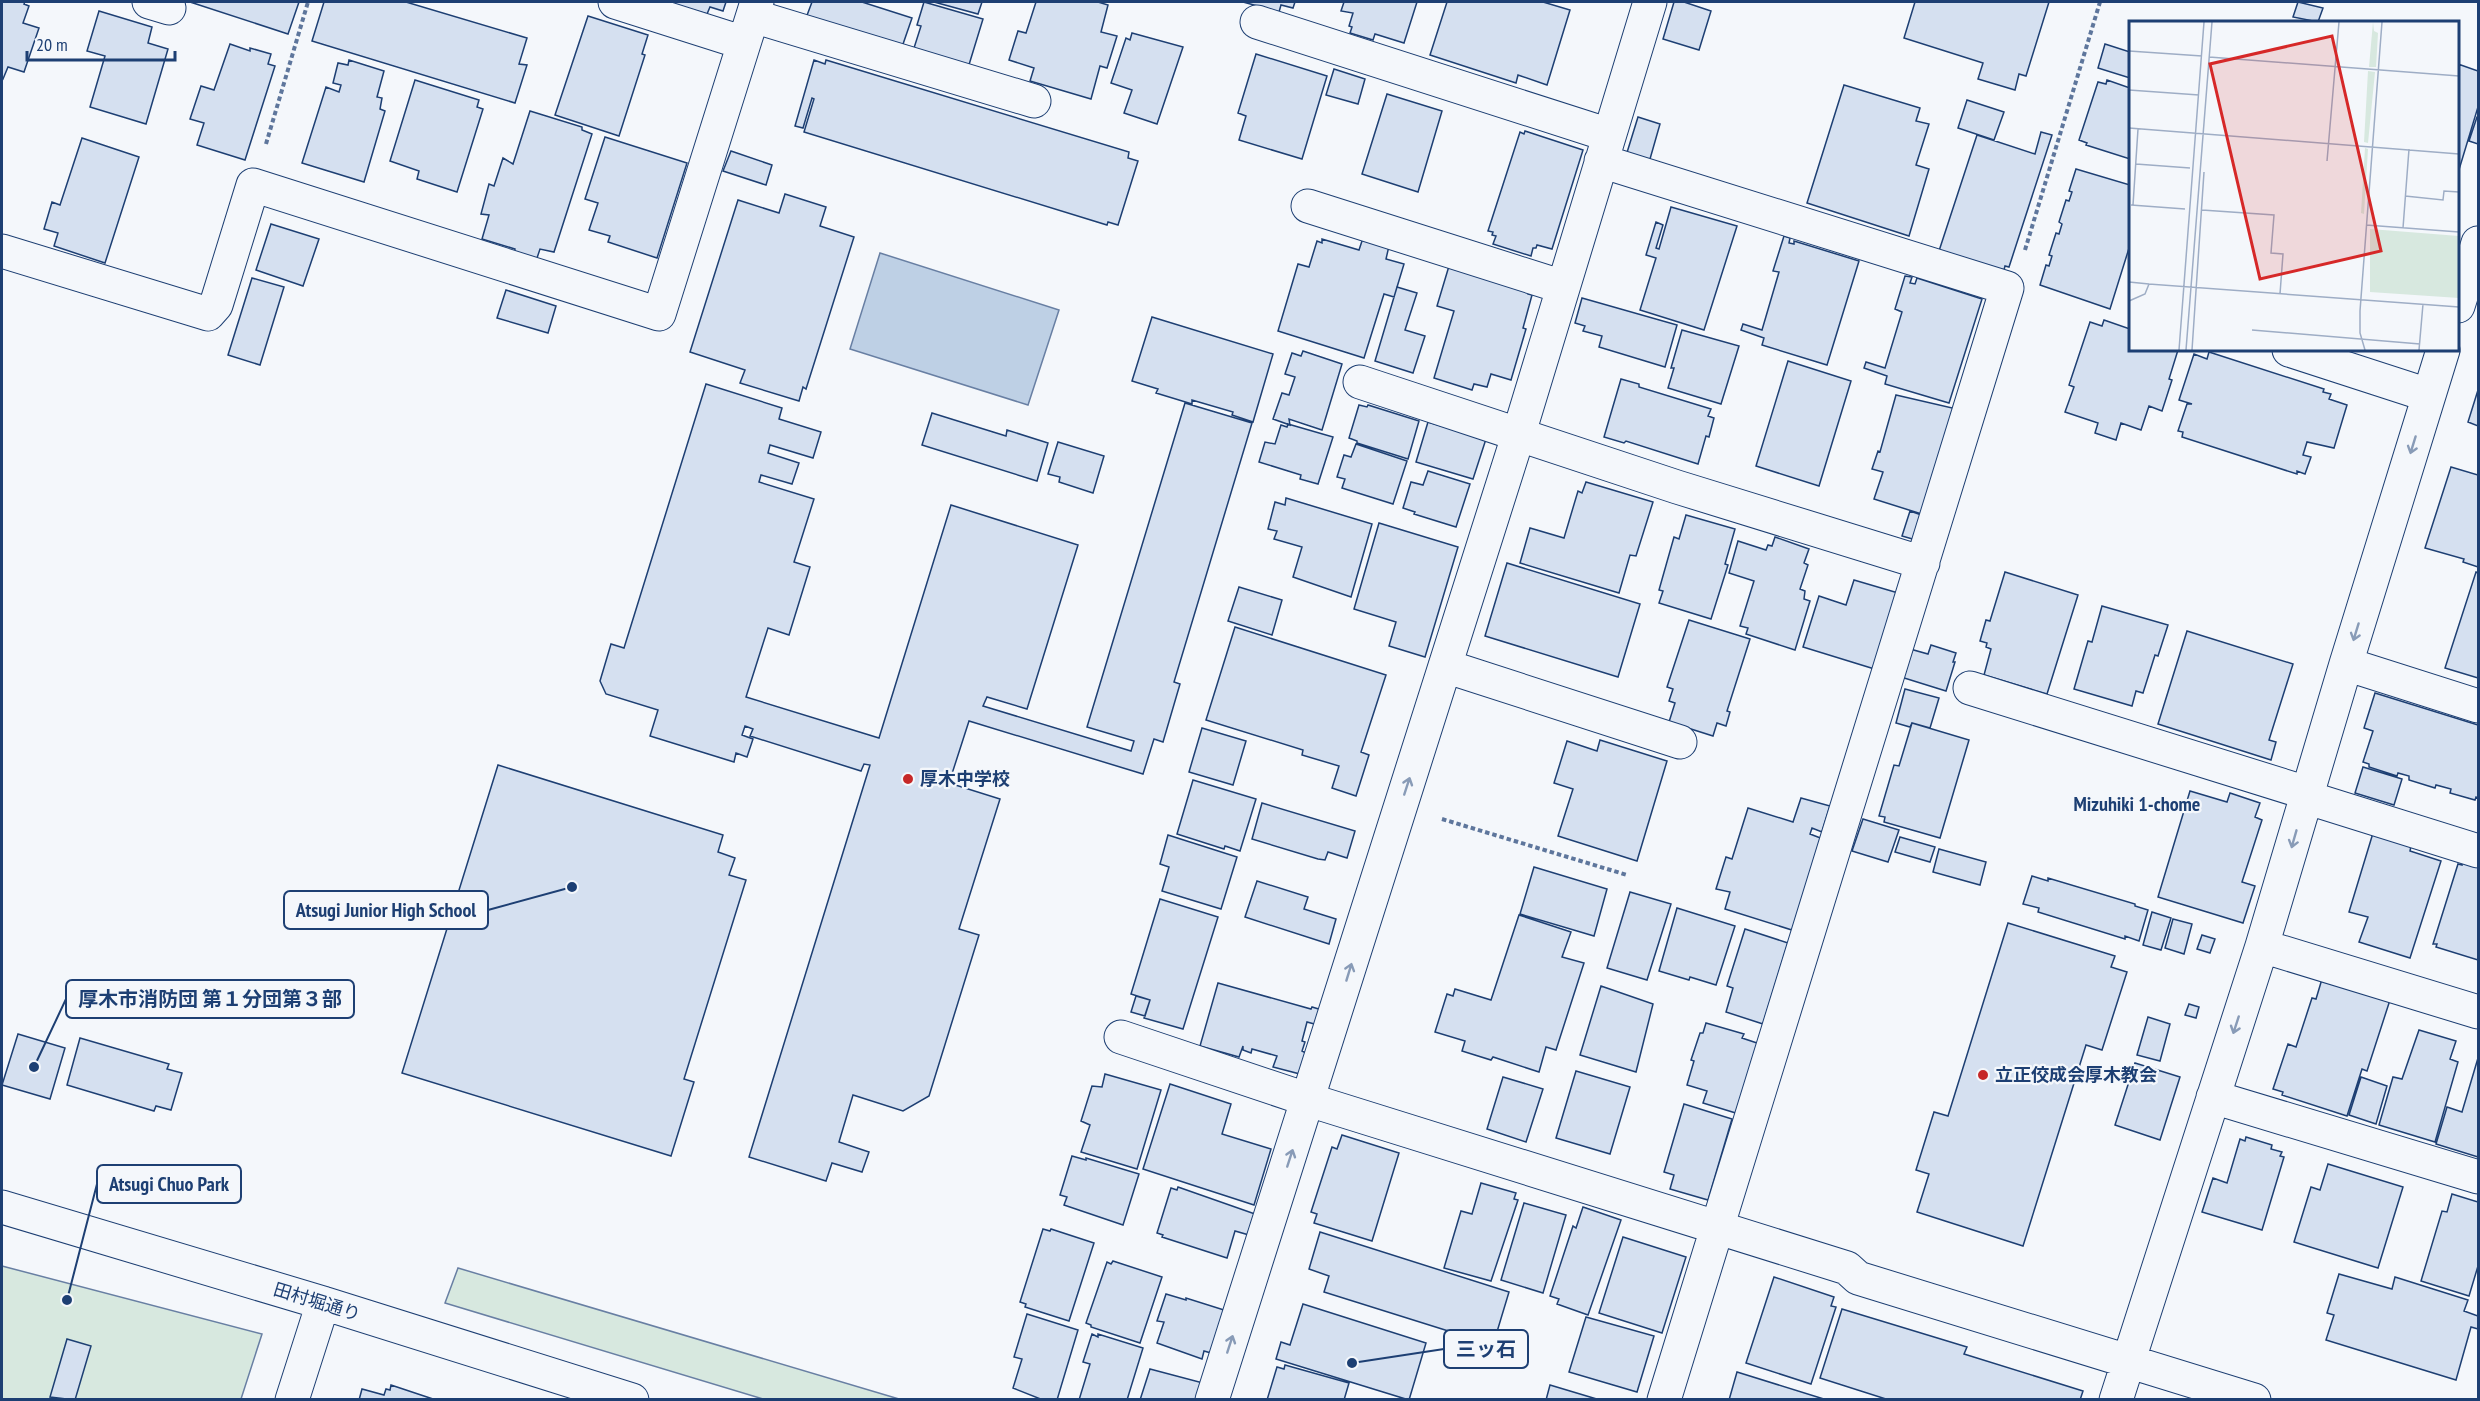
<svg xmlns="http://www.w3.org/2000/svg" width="2480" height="1401" viewBox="0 0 2480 1401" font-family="'PT Sans Narrow','Noto Sans JP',sans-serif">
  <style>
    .green { fill: #d7e8df; stroke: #687fa3; stroke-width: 1.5 }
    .water { fill: #bed0e5; stroke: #687fa3; stroke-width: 1.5 }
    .building { fill: #d5e0f0; stroke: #1d3f73; stroke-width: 1.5 }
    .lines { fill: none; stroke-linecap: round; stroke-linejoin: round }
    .minor-casing { stroke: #1d3f73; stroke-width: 35 }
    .path { stroke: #5e769c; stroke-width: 4; stroke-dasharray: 4.5 3; stroke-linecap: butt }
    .minor { stroke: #f4f7fb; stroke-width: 33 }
    .oneway { stroke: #889bb7 }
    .poi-dot { fill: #c62828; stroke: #f4f7fb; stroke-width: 2 }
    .labels { text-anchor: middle; stroke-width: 4.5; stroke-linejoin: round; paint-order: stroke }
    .poi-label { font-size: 18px; font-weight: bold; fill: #1d3f73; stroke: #f4f7fb; text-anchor: start }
    .street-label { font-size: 18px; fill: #1d3f73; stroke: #f4f7fb }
    .neighbourhood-label { font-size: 20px; font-weight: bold; fill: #1d3f73; stroke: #f4f7fb }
    .inset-road { fill: none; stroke: #9eadc5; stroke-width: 1.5 }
    .view { fill: #d62828; fill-opacity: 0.15; stroke: #d62828; stroke-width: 3 }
    .inset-edge { fill: none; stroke: #1d3f73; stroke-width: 3 }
    .leader { fill: none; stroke: #1d3f73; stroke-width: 2 }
    .callout-dot { fill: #1d3f73; stroke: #f4f7fb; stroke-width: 2 }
    .callout { fill: #f4f7fb; stroke: #1d3f73; stroke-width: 2 }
    .callout-label { font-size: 20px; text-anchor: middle; font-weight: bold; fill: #1d3f73 }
  </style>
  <rect width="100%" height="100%" fill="#f4f7fb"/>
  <!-- green -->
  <path class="green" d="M2,1266L262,1334L241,1399H2Z
    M458,1268L899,1399H763L445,1303Z"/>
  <!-- water -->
  <path class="water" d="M880,253L1059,310L1028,405L850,349Z"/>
  <!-- building -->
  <path class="building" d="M2,2H25L24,4L29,6L23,23L39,28L24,72L8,67L3,79L2,78Z
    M190,2H299L288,34Z
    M324,2H406L527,38L519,64L527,65L515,103L312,41Z
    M666,2H726L723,11L710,7L707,14Z
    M812,2H862L912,18L902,47L806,18Z
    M924,2L983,19L968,68L914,48L921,26L917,25Z
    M934,2H982L978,14Z
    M1036,2H1098L1108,5L1101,32L1117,36L1107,68L1100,66L1091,99L1030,81L1034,68L1009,60L1018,31L1026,33Z
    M1243,2H1295L1293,8L1281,5L1279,12Z
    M1344,2H1417L1404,43L1375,34L1373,40L1350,33L1352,27L1349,26L1353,13L1341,11Z
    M1447,2H1543L1570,10L1547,85L1518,75L1516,83L1430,55Z
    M1674,2H1684L1711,11L1699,50L1663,39Z
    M1915,2H2049L2026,76L2019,74L2015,90L1978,79L1983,63L1904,38Z
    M2298,2L2323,8L2318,22L2293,17Z
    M99,11L152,27L148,43L168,49L146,124L90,107L105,56L87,51Z
    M588,16L648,35L642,54L645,55L619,136L555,115Z
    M1132,33L1183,47L1157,124L1124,113L1132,90L1111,83L1126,38L1130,40Z
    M230,44L250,51V48L271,54L268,64L275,66L245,160L197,145L204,123L190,119L201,86L214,90Z
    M2105,44L2130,52V78L2098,68Z
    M1256,54L1327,76L1302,159L1239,140L1246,116L1238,113Z
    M349,60L384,71L377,97L382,98L380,109L385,111L364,182L302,163L326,87L339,92L341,85L333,83L338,63L348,65Z
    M814,60L825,64L826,60L1129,152L1128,158L1138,161L1118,225L1108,222L1107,225L804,132L814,99L812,98L803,128L795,126Z
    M2458,64L2478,71V107L2458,173Z
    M1334,69L1365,79L1358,104L1326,95Z
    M415,80L479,100L477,107L483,109L457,192L417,179L419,171L390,161Z
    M2107,80L2130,88V159L2086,145L2087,143L2079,140L2098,82L2106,84Z
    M1844,85L1920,108L1916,121L1929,124L1916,165L1929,169L1909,236L1807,203Z
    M1387,94L1442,111L1418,192L1362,174Z
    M1967,100L2004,112L1994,140L1958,128Z
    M530,111L582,127V130L592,134L554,252L540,249L536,261L514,254L515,249L482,239L489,215L481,214L489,184L494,186L503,158L513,164Z
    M1638,117L1660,124L1648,166L1625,159Z
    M2477,117H2478V144L2469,141Z
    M1525,131L1583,150L1552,249L1537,245L1536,248H1533L1531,256L1493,244L1496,236L1492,235L1493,232L1488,231L1520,132L1524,134Z
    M2041,132L2052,135L2009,267L2005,266L2004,270L1938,254L1977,135L2035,154Z
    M605,137L687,163L657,258L608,242L610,236L589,230L598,203L585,199Z
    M82,138L139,157L105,263L54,246L58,233L44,229L52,202L60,205Z
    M731,151L772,165L766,185L723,171Z
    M2076,169L2130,185V245L2110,309L2040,285L2046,265L2049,266L2052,256L2049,255L2056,233L2059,234L2062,224L2059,222L2066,200L2069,201L2072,192L2069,191Z
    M785,194L826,207L820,226L854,237L806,389L803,387L799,401L740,383L745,370L690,352L738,200L779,213Z
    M1671,207L1737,226L1704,330L1640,310L1656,258L1646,255L1656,222L1663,225L1656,248L1659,249Z
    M271,224L319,239L303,286L256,270Z
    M1784,236L1790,238L1789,243L1794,244V241L1859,261L1827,365L1762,345L1764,338L1741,330L1743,324L1762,330L1779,272L1773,271Z
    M1363,238L1389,246L1386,259L1404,264L1394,297L1384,294L1364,358L1278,331L1298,264L1309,267L1317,241L1322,243V239L1359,250Z
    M1449,266L1529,290L1528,294L1532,295L1523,328L1526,329L1511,380L1491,374L1487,387L1474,384L1472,390L1434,378L1454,311L1437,306Z
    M1905,276L1912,277L1910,283L1915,284L1917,278L1982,299L1949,403L1885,384L1887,376L1864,368L1866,362L1885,368L1902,312L1895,309Z
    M252,278L284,287L260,365L228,355Z
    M1397,287L1417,293L1405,330L1425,336L1413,373L1375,361Z
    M506,290L556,306L548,333L497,318Z
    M1582,298L1677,325L1665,367L1599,347L1602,336L1583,331L1585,326L1575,323Z
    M1152,317L1273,354L1253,422L1232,415L1233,412L1192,400V404L1156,393L1158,389L1132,381Z
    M2104,320L2130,329V350H2178L2169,379L2172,380L2162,411L2149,406L2141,430L2121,423L2116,440L2095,433L2098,423L2065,412L2074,387L2069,385L2090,322L2102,326Z
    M1682,330L1739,346L1721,404L1668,388L1674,368H1671Z
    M1303,351L1342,364L1322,430L1289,419L1290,425L1273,419L1282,393L1289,395L1295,377L1285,374L1292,353L1301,356Z
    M2209,352L2324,389L2323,392L2331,394L2329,399L2347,405L2334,448L2307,442L2303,455L2311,457L2305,474L2297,471V474L2182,437L2183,432L2178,431L2187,404H2192L2179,400L2194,354L2207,359Z
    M1788,361L1851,381L1819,486L1756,466Z
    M1621,379L1639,384V387L1711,409L1708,416L1714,418L1709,437L1706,436L1698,464L1626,441L1624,443L1604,437Z
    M706,384L782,408L779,419L821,432L813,458L770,445L768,453L799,463L792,484L761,475L759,482L814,499L794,562L810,567L789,635L768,628L746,697L879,738L951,505L1078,545L1027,709L987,697L983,706L1131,751L1134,741L1087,727L1185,403L1252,423L1174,682L1180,684L1163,742L1154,739L1143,774L969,721L949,783L1000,799L959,929L979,935L929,1096L903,1111L853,1095L839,1142L869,1152L862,1172L832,1163L826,1181L749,1157L870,765L864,764L861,771L750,736L753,729L745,726L742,735L753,739L747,757L736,753L734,762L650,736L658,710L606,694L600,681L611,644L624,648Z
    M2478,390V426L2468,422Z
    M1896,395L1961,410L1928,516L1874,499L1883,472L1872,469L1878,451L1880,452Z
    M1359,405L1367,407L1368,405L1419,421L1408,459L1357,443V441L1349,438Z
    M932,413L1006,436L1007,430L1048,443L1037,481L922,445Z
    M1428,422L1486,439L1473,479L1416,462Z
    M1288,424L1333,437L1318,484L1300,479L1301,475L1259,462L1265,442L1275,444L1281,425L1287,427Z
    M1058,442L1104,456L1093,493L1059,482L1060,477L1048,474Z
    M1356,444L1407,461L1393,504L1342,488L1345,479L1337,477L1344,455L1351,457Z
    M2451,467L2478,475V567L2463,562L2464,559L2425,548Z
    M1428,471L1470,484L1456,527L1414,514L1415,512L1403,508L1411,482L1423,485Z
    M1586,482L1653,502L1636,556L1630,555L1619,593L1520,563L1530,528L1564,538L1578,491L1582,493Z
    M1286,498L1372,524L1351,597L1293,577L1302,547L1274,539L1277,531L1268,529L1275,502L1285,505Z
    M1910,511L1930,518L1923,542L1902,536Z
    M1686,515L1735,529L1725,564L1728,565L1711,619L1659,603L1663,591L1659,590L1674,537L1679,539Z
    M1379,523L1458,547L1425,657L1389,646L1396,622L1354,609Z
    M1775,537L1809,549L1804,563L1808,565L1800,589L1805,591L1804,599L1810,601L1795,650L1746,634L1748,628L1740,626L1754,581L1729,573L1738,541L1766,550L1768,545L1772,546Z
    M1507,563L1640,604L1618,677L1485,636Z
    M2005,572L2078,595L2047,694L1984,675L1991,649L1986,647L1987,643L1980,641L1986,620L1990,621Z
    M2476,572L2478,573V678L2445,668Z
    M1854,580L1905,595L1881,671L1803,647L1819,596L1846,605Z
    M1239,587L1282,600L1272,635L1228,621Z
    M2102,606L2168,625L2158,656L2155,655L2143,693L2136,691L2132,706L2074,689L2088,641L2092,642Z
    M1689,620L1750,639L1727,711L1730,712L1726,726L1717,723L1713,736L1669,722L1675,703L1669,701L1673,689L1667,687Z
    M1235,627L1386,675L1361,752L1369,755L1356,796L1332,788L1339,766L1302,755L1303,750L1206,720Z
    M2187,631L2293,664L2269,740L2276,742L2271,760L2158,724Z
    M1931,645L1956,653L1953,662H1955L1946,691L1901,677L1910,649L1928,654Z
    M1905,689L1939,698L1930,728L1912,723L1910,727L1896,723Z
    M2375,693L2478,725V798L2476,797L2475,800L2450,793L2451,789L2436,785L2435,788L2409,780V776L2398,773L2397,776L2369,767V764L2363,762L2373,731L2364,728Z
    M1912,723L1969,740L1940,838L1884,822L1885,817L1879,816L1894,765L1899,766Z
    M1202,728L1246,741L1233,785L1189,772Z
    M1600,740L1667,761L1637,861L1558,836L1573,789L1554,783L1567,741L1597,751Z
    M498,765L723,835L718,852L735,858L729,875L746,880L684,1079L694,1082L671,1156L402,1073Z
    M2363,767L2402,779L2394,805L2355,793Z
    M1193,780L1256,799L1240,851L1225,846L1224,849L1177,834Z
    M2190,791L2227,802L2230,793L2260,803L2255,817L2262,820L2242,882L2255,886L2243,923L2158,897Z
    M1801,798L1830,806L1822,832L1812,828L1810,834L1823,839L1795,931L1725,909L1730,892L1716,889L1726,857L1732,859L1748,808L1793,822Z
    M1262,803L1355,831L1347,858L1328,852L1325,860L1318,859L1252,839Z
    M1863,819L1899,830L1888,862L1852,851Z
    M2373,833L2411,846L2410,851L2441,861L2410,958L2359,942L2368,917L2349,912Z
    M1168,835L1237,857L1221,909L1162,891L1169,867L1160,864Z
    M1900,837L1935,847L1930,862L1895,852Z
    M1939,849L1986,862L1980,885L1933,872Z
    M2462,861L2478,866V960L2436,947L2437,944H2433L2458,864L2462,865Z
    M1534,867L1607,889L1594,936L1520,914Z
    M2032,876L2048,881V878L2135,904V906L2148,910L2139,941L2125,936V939L2038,912L2039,908L2023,904Z
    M1257,881L1308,897L1304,909L1336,919L1329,944L1245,917Z
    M1630,892L1671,904L1647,980L1607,968Z
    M1160,899L1218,917L1183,1029L1144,1018L1150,1000L1131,994Z
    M1677,908L1735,926L1716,985L1690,977L1689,980L1659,971Z
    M2152,912L2171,918L2161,950L2143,945Z
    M1519,915L1571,932L1562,957L1584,963L1556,1050L1546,1047L1539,1072L1493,1057L1491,1060L1462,1051L1465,1041L1435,1032L1447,994L1453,996L1455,989L1491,1000Z
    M2173,919L2192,924L2184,954L2165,948Z
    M2008,923L2115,956L2111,967L2127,972L2102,1050L2086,1045L2023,1246L1917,1212L1929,1174L1916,1170L1934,1112L1948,1116Z
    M1745,929L1788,943L1763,1024L1726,1012L1733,988L1727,986Z
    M2202,935L2215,939L2210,953L2197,949Z
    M2322,979L2390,1000L2367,1071L2362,1069L2347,1116L2282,1095L2283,1092L2273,1089L2288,1044L2296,1047L2312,998L2316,999Z
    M1218,983L1311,1009L1312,1007L1322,1010L1318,1025L1307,1022L1302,1041L1305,1042L1302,1051L1306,1053L1300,1074L1273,1067L1277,1056L1252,1049L1251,1053L1243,1050V1046L1239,1057L1200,1046Z
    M1601,986L1653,1004L1636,1072L1580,1055Z
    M1136,996L1150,1000L1145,1016L1131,1012Z
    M2189,1004L2199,1007L2196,1018L2185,1015Z
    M2148,1017L2170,1024L2160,1061L2137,1055Z
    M1706,1023L1744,1034L1742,1038L1763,1045L1739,1114L1703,1103L1707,1091L1687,1085L1694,1061L1691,1060L1700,1033H1703Z
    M2419,1030L2456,1041L2450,1059L2458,1062L2435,1142L2379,1125L2393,1077L2402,1079Z
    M18,1034L65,1048L50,1099L2,1085Z
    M80,1038L169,1064L167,1069L182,1073L171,1110L156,1106L154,1111L67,1085Z
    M2478,1058V1157L2436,1144L2447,1107L2462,1112Z
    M2135,1063L2180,1077L2160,1140L2115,1125Z
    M1576,1071L1630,1087L1610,1154L1556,1138Z
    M1105,1074L1161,1090L1137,1169L1081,1152L1090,1125L1081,1121L1092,1086L1102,1087Z
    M1503,1077L1543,1089L1526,1142L1487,1129Z
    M2361,1077L2387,1086L2376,1124L2349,1115Z
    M1170,1084L1231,1104L1222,1134L1271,1149L1254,1205L1143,1169Z
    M1684,1104L1732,1119L1708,1200L1670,1189L1674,1175L1664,1172Z
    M1342,1135L1399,1153L1372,1241L1314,1223L1317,1214L1311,1212L1332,1147L1337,1149Z
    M2246,1137L2272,1145L2271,1149L2282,1152L2280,1156L2284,1157L2262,1230L2202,1212L2213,1178L2227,1183L2240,1139L2245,1141Z
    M1072,1156L1086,1160V1158L1139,1174L1123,1225L1064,1205L1067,1197L1060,1195Z
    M2328,1164L2403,1187L2378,1268L2294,1242L2311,1187L2320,1190Z
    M1481,1183L1516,1193L1514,1199L1518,1200L1491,1281L1444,1268L1461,1211L1472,1214Z
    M1178,1187L1255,1214L1249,1235L1235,1231L1227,1258L1162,1237L1163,1235L1157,1233L1171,1188L1177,1190Z
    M2452,1194L2478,1202V1266L2469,1296L2421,1281L2442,1211L2447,1212Z
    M1524,1203L1566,1215L1543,1293L1501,1280Z
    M1583,1207L1621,1220L1588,1315L1557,1304L1559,1299L1550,1296L1573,1226L1576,1228Z
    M1043,1229L1050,1231L1051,1229L1094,1243L1069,1321L1025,1307L1026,1304L1020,1302Z
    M1320,1232L1509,1292L1493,1345L1324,1292L1329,1276L1309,1269Z
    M1623,1237L1686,1257L1662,1333L1599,1313Z
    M1113,1261L1162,1277L1140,1343L1091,1327V1325L1086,1323L1107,1262L1111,1264Z
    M2339,1274L2392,1289L2395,1277L2468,1300L2464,1311L2478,1316V1329L2471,1327L2456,1380L2326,1340L2334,1315L2327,1313Z
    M1774,1277L1834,1297L1831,1306L1836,1307L1811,1384L1746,1363Z
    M1166,1294L1186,1300V1298L1224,1310L1211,1353L1204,1351L1202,1359L1157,1343L1164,1322L1157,1321Z
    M1303,1304L1426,1343L1409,1400L1276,1359L1281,1342L1290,1345Z
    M1842,1309L1967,1347L1964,1354L2083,1391L2080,1400H1889L1820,1378Z
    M1027,1314L1078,1330L1057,1400H1043L1013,1388L1022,1359L1014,1357Z
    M1586,1317L1654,1336L1637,1392L1569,1372Z
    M1092,1334L1098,1337V1334L1143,1348L1127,1400H1079L1090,1364L1083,1362Z
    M67,1339L91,1346L75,1400L50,1397Z
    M1285,1365L1349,1383L1344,1400H1267L1277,1367L1284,1369Z
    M1150,1369L1203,1383L1198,1400H1140Z
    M1737,1372L1827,1400H1729Z
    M391,1385L436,1400H359L362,1389L384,1395L386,1389L390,1390Z
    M1550,1385L1600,1400H1546Z"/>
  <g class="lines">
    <!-- minor casing -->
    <g class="minor-casing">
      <path id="minor" d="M149,2L169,8
        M615,2L744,43
        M753,16L1034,101
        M1257,22L1609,135
        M1601,161L2007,288L1664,1400
        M1308,206L1563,287
        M2,251L208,314L216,305L253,185L659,314L757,2
        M2458,306L2478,243
        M2289,350L2428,395
        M1360,382L1677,487L1923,563
        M2346,664L2478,706
        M1445,666L1680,742
        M1970,688L2307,793L2315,800L2478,851
        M2262,946L2478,1012
        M1121,1037L1309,1100L1847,1268L1858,1278L2254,1400
        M2213,1097L2478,1177
        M2,1207L323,1303L632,1400
        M292,1400L323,1303
        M1212,1400L1519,433L1650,2
        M2116,1400L2262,946L2346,664L2443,350"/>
    </g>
    <!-- path -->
    <path class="path" d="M266,144L308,2
      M2025,250L2100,2
      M1442,819L1627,875"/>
    <!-- minor -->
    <use href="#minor" class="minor"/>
  </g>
  <!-- one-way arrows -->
  <defs><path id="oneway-shaft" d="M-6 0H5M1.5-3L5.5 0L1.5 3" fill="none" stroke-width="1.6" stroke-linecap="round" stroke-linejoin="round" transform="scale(1.5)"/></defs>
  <g class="oneway">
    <use href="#oneway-shaft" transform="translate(2413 445) rotate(107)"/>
    <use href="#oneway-shaft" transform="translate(2356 632) rotate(107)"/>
    <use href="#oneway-shaft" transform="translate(1407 786) rotate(-72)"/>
    <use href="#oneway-shaft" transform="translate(2294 839) rotate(106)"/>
    <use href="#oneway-shaft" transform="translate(1349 972) rotate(-73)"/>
    <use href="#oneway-shaft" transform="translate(2236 1025) rotate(108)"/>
    <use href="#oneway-shaft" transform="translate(1290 1158) rotate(-72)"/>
    <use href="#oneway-shaft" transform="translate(1230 1344) rotate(-72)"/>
  </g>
  <!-- markers -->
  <g class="poi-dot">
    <circle cx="908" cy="779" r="6"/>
    <circle cx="1983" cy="1075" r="6"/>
  </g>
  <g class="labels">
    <!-- poi labels -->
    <g class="poi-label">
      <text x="920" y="785">厚木中学校</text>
      <text x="1995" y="1081">立正佼成会厚木教会</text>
    </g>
    <!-- street labels -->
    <g class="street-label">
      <text transform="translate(317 1302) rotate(17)" y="6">田村堀通り</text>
    </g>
    <!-- neighbourhood labels -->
    <g class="neighbourhood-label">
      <text x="2137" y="811">Mizuhiki 1-chome</text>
    </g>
  </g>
  <!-- overview -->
  <g transform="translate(2129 21)">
    <rect width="330" height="330" fill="#f4f7fb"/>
    <path d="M244,1L245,10L249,12L247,46H240ZM239,50L246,51L239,122L235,121ZM236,127L239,128L235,193L232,192ZM241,208L330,215V277L241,271Z" fill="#d7e8df"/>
    <path class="inset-road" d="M0,30L73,35M80,36L330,55M0,69L70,74M0,107L330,133M198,140L210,1M7,143L61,147M276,175L314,179L315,170L330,171M2,184L56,188M4,184L9,108M73,189L145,194L142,232L154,233L151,273M237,204L330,211M274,207L280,128M0,261L20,263M0,280L16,273L20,263L330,286M123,309L291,323M50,329L75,1M57,329L83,1M63,329L75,151M236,329L231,312V290L253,1M290,329L294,283"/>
    <path class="view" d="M203,15L252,230L131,258L81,43Z"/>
    <rect width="330" height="330" class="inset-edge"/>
  </g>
  <!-- callouts -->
  <path class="leader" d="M572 887L488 910M34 1067L66 999M67 1300L97 1184M1352 1363L1444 1349"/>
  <g class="callout-dot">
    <circle cx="572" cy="887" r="6"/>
    <circle cx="34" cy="1067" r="6"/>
    <circle cx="67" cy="1300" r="6"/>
    <circle cx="1352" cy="1363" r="6"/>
  </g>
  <g class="callout">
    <rect x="284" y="891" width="204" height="38" rx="6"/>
    <rect x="66" y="980" width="288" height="38" rx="6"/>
    <rect x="97" y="1165" width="144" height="38" rx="6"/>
    <rect x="1444" y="1330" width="84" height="38" rx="6"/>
  </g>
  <g class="callout-label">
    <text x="386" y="917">Atsugi Junior High School</text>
    <text x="210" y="1006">厚木市消防団 第１分団第３部</text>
    <text x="169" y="1191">Atsugi Chuo Park</text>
    <text x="1486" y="1356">三ッ石</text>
  </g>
  <!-- border -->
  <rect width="2480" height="1401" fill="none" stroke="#1d3f73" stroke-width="6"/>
  <!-- scale -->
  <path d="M27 51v9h148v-9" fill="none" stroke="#1d3f73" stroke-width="3"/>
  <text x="36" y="51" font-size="18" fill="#1d3f73" stroke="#f4f7fb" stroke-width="4.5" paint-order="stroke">20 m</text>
</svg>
